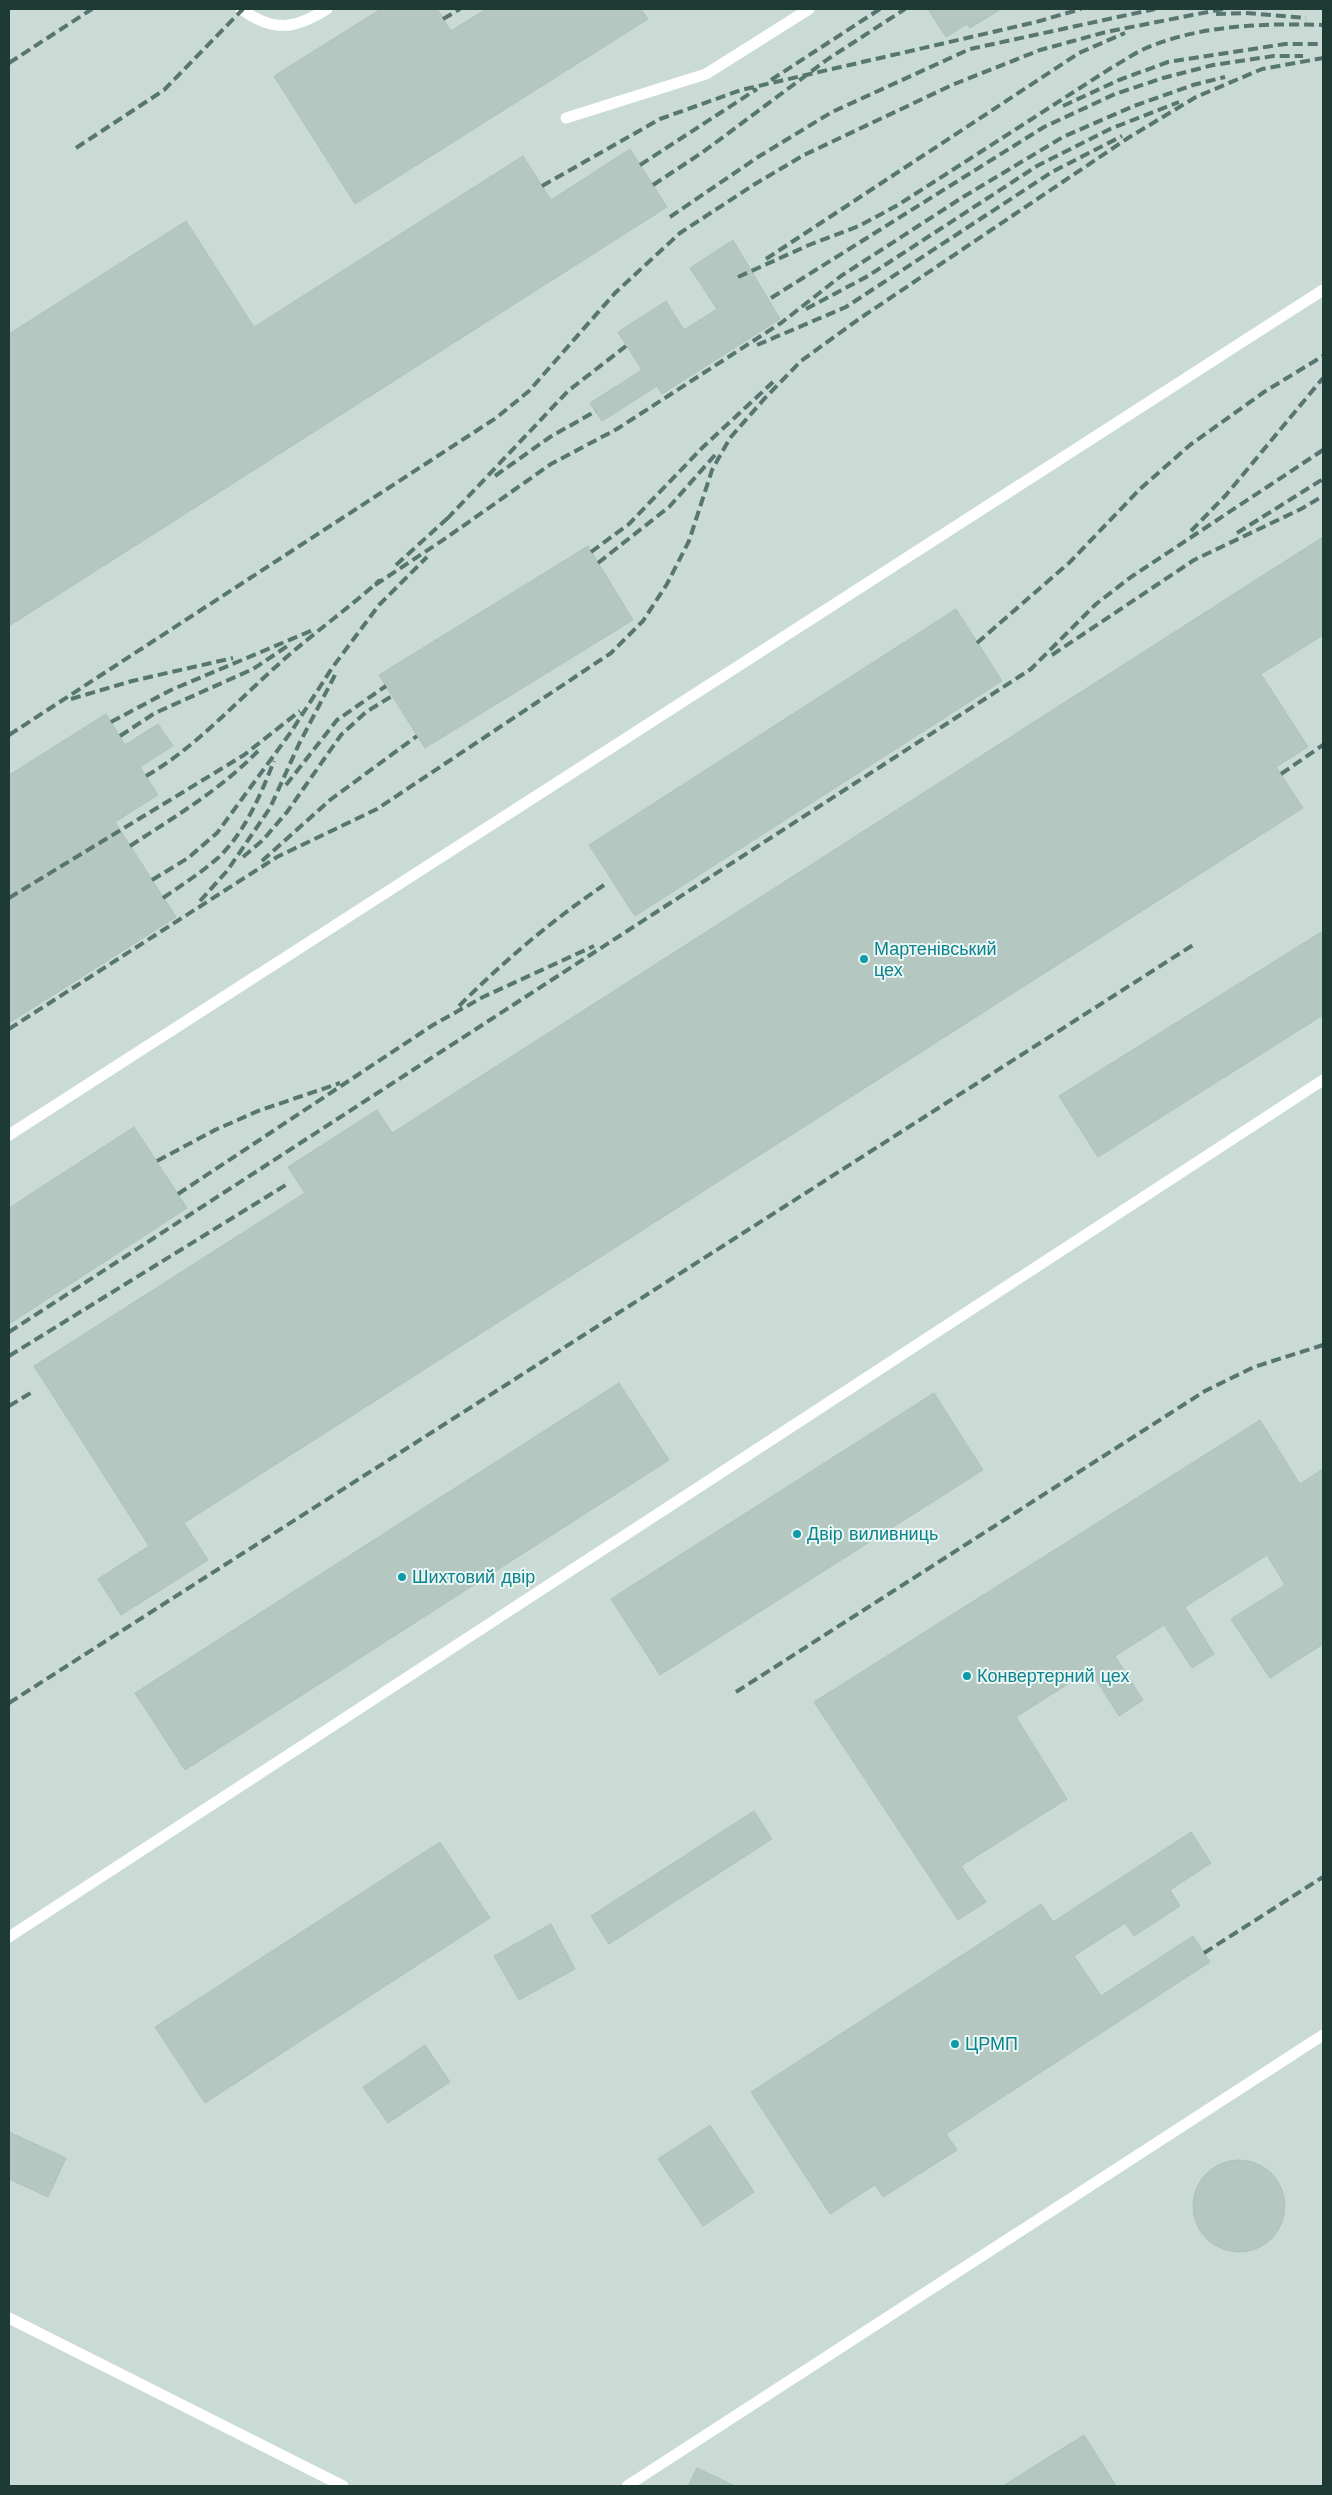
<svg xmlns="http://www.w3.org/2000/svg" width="1332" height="2495" viewBox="0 0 1332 2495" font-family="'Work Sans',sans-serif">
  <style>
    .built { fill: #cadad4 }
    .building { fill: #b4c7c1; stroke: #aec3bd }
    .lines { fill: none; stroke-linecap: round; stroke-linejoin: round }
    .lane { stroke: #fff; stroke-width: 11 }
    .rail { stroke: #577670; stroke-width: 4; stroke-dasharray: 10 5; stroke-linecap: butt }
    .culture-dot { fill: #0f9aa8; stroke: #ecf6f2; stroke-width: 2 }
    .labels { text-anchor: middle; stroke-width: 4; stroke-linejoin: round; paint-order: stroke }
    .culture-label { font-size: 18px; fill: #0d838f; stroke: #ecf6f2; text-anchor: start }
  </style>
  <rect width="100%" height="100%" fill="#dceae5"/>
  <!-- built -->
  <path class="built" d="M9,9H1323V2486H9Z"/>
  <!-- building -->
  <path class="building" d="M381,9H437L451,31L486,9H641L648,19L355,204L274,76Z
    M928,9H1001L970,28L967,24L946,37Z
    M630,149L667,207L9,626V334L186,221L254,327L523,156L551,200Z
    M733,240L780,319L662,394L657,386L602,421L590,403L642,370L618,332L666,301L684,330L717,309L690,268Z
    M1323,537V635L1261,674L1308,747L1276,767L1303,808L184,1523L208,1560L121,1615L98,1579L149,1546L34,1366L305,1193L288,1167L377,1110L392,1133Z
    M588,546L633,620L425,748L379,675Z
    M956,609L1002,681L635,916L589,845Z
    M106,714L125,745L158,724L173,746L140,767L158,795L115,822L176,917L9,1023V775Z
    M1323,931V1015L1098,1157L1059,1096Z
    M134,1127L187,1208L9,1324V1208Z
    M619,1383L669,1460L185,1770L135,1693Z
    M934,1393L983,1470L660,1675L611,1599Z
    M1260,1420L1300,1484L1323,1469V1644L1270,1678L1231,1619L1285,1585L1267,1555L1185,1607L1214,1654L1192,1668L1164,1625L1115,1656L1143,1700L1119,1716L1090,1670L1016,1717L1067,1799L961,1866L986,1902L958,1920L814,1702Z
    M754,1811L772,1839L609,1944L591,1916Z
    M1191,1832L1211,1863L1170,1890L1180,1906L1134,1936L1125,1923L1074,1956L1101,1996L1193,1936L1210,1962L946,2134L957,2150L883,2197L875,2185L830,2214L751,2092L1041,1904L1053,1922Z
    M440,1842L490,1918L205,2103L155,2027Z
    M551,1924L575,1969L519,2000L494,1956Z
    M425,2045L450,2082L388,2123L363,2087Z
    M710,2125L754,2192L703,2226L658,2159Z
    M9,2132L66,2158L48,2197L9,2179Z
    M1193 2206a46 46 0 1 1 92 0a46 46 0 1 1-92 0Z
    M1084,2435L1116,2486H1003Z
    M697,2468L735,2486H688Z"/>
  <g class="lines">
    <!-- lane -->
    <path class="lane" d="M241,9C274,33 295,29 327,9
      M566,118L706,74L809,9
      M9,1135L1323,290
      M9,1937L1323,1080
      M9,2318L343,2486
      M627,2486L1323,2035"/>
    <!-- rail -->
    <path class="rail" d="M1216,14L1246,13L1306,18
      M443,19L460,9
      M9,63L92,9
      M771,80L880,9
      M1063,106L1119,80L1168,62L1285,44H1323
      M76,148L164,90L243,9
      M640,165L757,89
      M653,185L703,152L828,59L905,9
      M542,186L660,119L741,90L1036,22L1081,9
      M670,217L758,157L832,112L970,49L1155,9
      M766,259L1079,53L1125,33
      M738,277L809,245L859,226L898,205L1111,68C1122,62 1133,54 1144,49C1199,25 1264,23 1323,25
      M771,298L1044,127L1115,94L1163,78L1213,65L1274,56H1303
      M806,309L868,276L1037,166L1110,129L1179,102
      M757,345L846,307L1052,172L1122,136
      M495,476L550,437L596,411
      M447,519L568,391L626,346
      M1191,531L1226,495L1323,378
      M1237,533L1323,479
      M591,552L629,524L703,447L773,382
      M598,563L669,507L715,455
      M396,565L450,516
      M375,585L446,538L551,464L617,429L781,323L841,276L963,197L1063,137L1134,106L1193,85L1225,77
      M977,643L1070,562L1140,489L1190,445L1264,392L1323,356
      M1052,655L1194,560L1301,509L1323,496
      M71,699L132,681L233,658
      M111,722L171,690L313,630
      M9,735L496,418L529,391L615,293L680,233L755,184L804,155L952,85L1040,50L1106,32L1223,9
      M120,736L155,713L253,669L289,645
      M1281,774L1323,745
      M146,776C194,749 238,700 280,663C312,634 348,609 380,580
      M286,785L337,720L386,686
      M130,846C176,816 220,790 258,751
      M243,857L263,840L287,812L341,735L366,712L392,696
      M262,861L330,800L417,736
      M152,880L188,858L217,833L291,732L332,668L379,605L427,557
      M9,898L244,755L300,711
      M163,898C182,885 202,872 219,857C245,832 261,794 274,761
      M200,901L227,871L270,808L299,744L335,675
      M459,1006C504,961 551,921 604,885
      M9,1029L277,857L377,809L611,653L643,621L667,584L689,541L712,470L730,438L765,398L801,361L859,319L1128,138L1196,97L1262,69L1323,58
      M157,1161L215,1130L258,1111L340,1083
      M178,1194L433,1025L483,997L594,946
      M9,1332L1031,669L1096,604L1131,577L1323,450
      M9,1356L289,1183
      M9,1406L34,1391
      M736,1692L1205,1391L1254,1367L1323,1345
      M9,1703L1193,945
      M1204,1953L1323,1877"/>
  </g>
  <!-- markers -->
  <g class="culture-dot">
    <circle cx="864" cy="959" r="5"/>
    <circle cx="797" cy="1534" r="5"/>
    <circle cx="402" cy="1577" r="5"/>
    <circle cx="967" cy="1676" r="5"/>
    <circle cx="955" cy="2044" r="5"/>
  </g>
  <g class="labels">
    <!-- culture labels -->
    <g class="culture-label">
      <text x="874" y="955">Мартенівський<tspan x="874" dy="21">цех</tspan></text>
      <text x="807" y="1540">Двір виливниць</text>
      <text x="412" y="1583">Шихтовий двір</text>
      <text x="977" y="1682">Конвертерний цех</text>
      <text x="965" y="2050">ЦРМП</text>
    </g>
  </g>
  <!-- border -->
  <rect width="1332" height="2495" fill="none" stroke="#1d3a34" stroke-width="20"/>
</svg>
